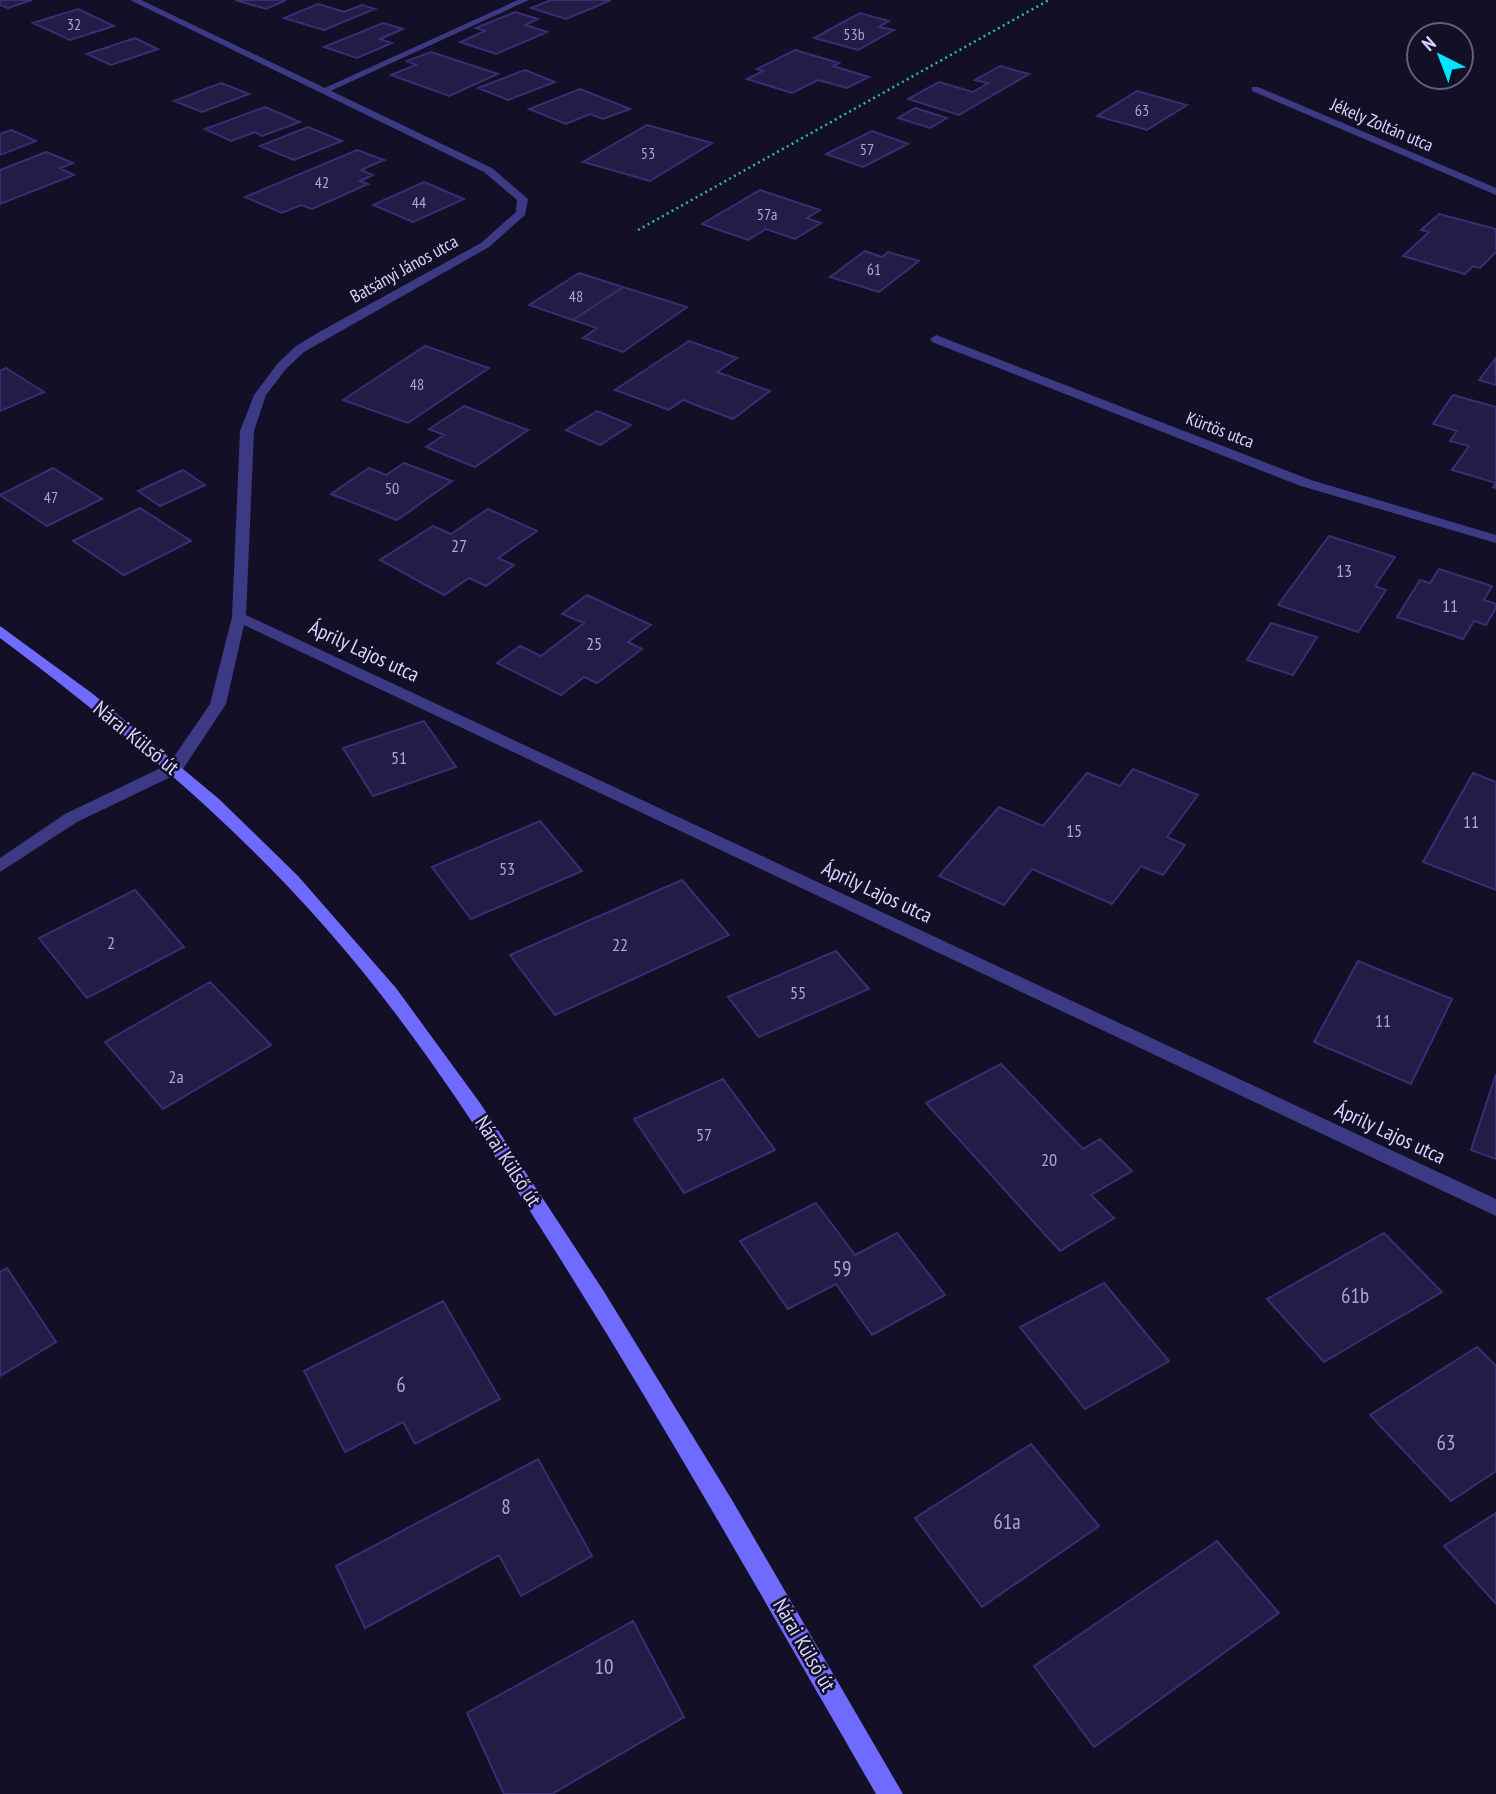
<svg xmlns="http://www.w3.org/2000/svg" width="1496" height="1794" viewBox="0 0 1496 1794" font-family="'PT Sans Narrow',sans-serif">
  <style>
    .building { fill: #241b47; stroke: #3b2d73; stroke-width: 2 }
    .lines { fill: none; stroke-linecap: round; stroke-linejoin: round }
    .path { stroke: #2fb8b0; stroke-width: 2.5; stroke-dasharray: 2 3.5; stroke-linecap: butt }
    .lane { fill: #3d3a85; fill-rule: evenodd }
    .street { fill: #3d3a85; fill-rule: evenodd }
    .secondary { fill: #6f6bff; fill-rule: evenodd }
    .labels { text-anchor: middle; stroke-width: 5; stroke-linejoin: round; paint-order: stroke }
    .far-number-label { font-size: 16px; fill: #aca6d1 }
    .far-street-label { font-size: 18px; fill: #d9d4ff; stroke: #130f26 }
    .number-label { font-size: 18px; fill: #aca6d1 }
    .street-label { font-size: 21px; fill: #d9d4ff; stroke: #130f26 }
    .near-number-label { font-size: 21px; fill: #aca6d1 }
  </style>
  <rect width="100%" height="100%" fill="#130f26"/>
  <!-- building -->
  <path class="building" d="M0,0H32L8,8L0,5Z
    M235,0H286L266,9Z
    M551,0H611L566,19L531,8Z
    M318,4L344,12L362,5L375,9L324,30L284,18Z
    M78,9L114,26L70,40L33,23Z
    M515,12L538,19L525,25L547,32L496,54L460,42L485,31L476,28Z
    M860,13L889,21L879,27L894,30L858,50L814,38Z
    M383,23L403,29L380,39L392,43L357,58L324,47Z
    M135,38L158,49L111,65L87,54Z
    M795,50L839,63L833,66L869,77L847,88L818,80L792,93L747,79L763,71L757,69Z
    M431,52L498,74L449,96L391,75L416,65L407,61Z
    M1000,66L1029,74L959,115L908,99L939,82L973,92L988,83L975,80Z
    M525,70L555,82L508,100L478,88Z
    M221,83L249,94L202,112L174,101Z
    M580,89L630,109L603,119L590,114L566,124L529,109Z
    M1137,91L1187,105L1147,130L1097,116Z
    M265,107L300,122L262,136L255,132L231,141L205,129Z
    M915,108L947,118L930,128L898,118Z
    M647,125L712,143L650,181L583,162Z
    M308,127L342,141L294,160L260,146Z
    M11,130L36,141L0,155V134Z
    M872,131L908,144L863,167L826,154Z
    M357,150L384,160L361,170L373,175L360,181L368,184L312,209L301,205L282,213L245,197Z
    M46,152L73,163L60,168L74,175L0,204V170Z
    M424,182L464,199L413,222L373,205Z
    M760,190L820,210L807,218L821,223L795,239L766,229L748,240L702,224Z
    M1439,214L1496,229V252L1480,268L1473,266L1465,274L1403,256L1429,232L1421,230Z
    M865,251L882,257L888,252L919,261L879,292L830,277Z
    M579,273L623,287L573,320L529,305Z
    M623,287L687,307L623,352L583,338L597,328L573,320Z
    M689,341L737,358L717,372L770,391L733,419L683,400L669,410L615,390Z
    M425,346L489,368L408,423L343,400Z
    M1495,359L1496,385L1479,380Z
    M6,368L44,392L0,411V371Z
    M1453,395L1496,407V488L1493,487L1496,483L1452,470L1469,446L1450,441L1457,431L1433,424Z
    M464,406L528,430L475,467L426,447L444,435L429,429Z
    M597,411L631,425L600,445L566,430Z
    M404,463L452,481L397,520L331,494L369,468L386,475Z
    M53,468L102,499L47,526L0,495Z
    M183,470L205,485L160,506L138,491Z
    M140,508L191,541L124,575L73,541Z
    M488,509L537,531L498,558L514,565L486,586L469,578L444,595L380,560L433,526L451,534Z
    M1329,536L1395,557L1375,586L1386,590L1358,632L1278,605Z
    M1439,569L1492,586L1484,600L1496,604V608L1486,625L1474,621L1463,639L1397,617L1420,580L1430,583Z
    M587,595L651,625L628,642L642,649L597,683L584,677L561,695L497,663L520,646L541,656L584,623L562,614Z
    M1271,623L1317,637L1293,675L1247,660Z
    M424,721L456,767L373,796L343,748Z
    M1133,769L1198,795L1167,837L1185,845L1163,875L1141,866L1112,904L1032,869L1004,905L939,876L999,807L1043,826L1087,773L1120,786Z
    M1473,773L1496,782V890L1423,862Z
    M540,821L582,871L471,919L432,867Z
    M682,880L729,935L555,1015L510,955Z
    M135,890L184,947L87,998L39,938Z
    M836,951L869,989L759,1037L728,997Z
    M1358,961L1452,999L1411,1084L1314,1042Z
    M210,982L271,1045L163,1109L105,1042Z
    M1001,1064L1083,1149L1100,1139L1132,1171L1091,1195L1114,1218L1060,1251L926,1103Z
    M1496,1074V1159L1471,1150Z
    M723,1079L775,1150L684,1193L634,1119Z
    M816,1203L855,1255L897,1233L945,1295L872,1335L836,1284L788,1309L740,1241Z
    M1384,1233L1442,1292L1324,1362L1267,1299Z
    M7,1268L56,1342L0,1376V1272Z
    M1104,1283L1169,1361L1085,1409L1020,1327Z
    M443,1301L500,1399L415,1444L403,1422L345,1452L304,1371Z
    M1477,1347L1496,1366V1471L1451,1501L1370,1415Z
    M1031,1444L1099,1526L982,1607L915,1518Z
    M538,1459L592,1556L521,1596L499,1555L365,1628L336,1566Z
    M1496,1513V1604L1444,1546Z
    M1217,1541L1279,1613L1094,1747L1034,1666Z
    M633,1621L684,1717L552,1794H504L467,1713Z"/>
  <g class="lines">
    <!-- path -->
    <path class="path" d="M638,230L1049,0"/>
    <!-- lane -->
    <path class="lane" d="M518,0H529L326,93L318,91Z"/>
    <!-- street -->
    <path class="street" d="M130,0H141L492,168L528,199L525,215L489,247L304,352L286,369L266,395L254,431L246,615L1496,1199V1216L244,625L226,704L181,772L77,822L0,872V858L65,814L169,764L210,704L232,617L240,431L254,395L278,363L296,346L321,331L481,243L516,212L517,200L484,172Z
      M1252,87H1258L1496,188V195L1252,91Z
      M936,335L1311,480L1496,535V543L1301,486L932,342L930,339Z"/>
    <!-- secondary -->
    <path class="secondary" d="M0,626L93,694L219,799L298,876L396,988L480,1103L603,1290L732,1500L903,1794H876C770,1611 667,1428 554,1249C483,1137 412,1025 324,926C228,817 116,725 0,638Z"/>
  </g>
  <g class="labels">
    <!-- far-number labels -->
    <g class="far-number-label">
      <text x="74" y="30">32</text>
      <text x="854" y="40">53b</text>
      <text x="1142" y="116">63</text>
      <text x="867" y="155">57</text>
      <text x="648" y="159">53</text>
      <text x="322" y="188">42</text>
      <text x="419" y="208">44</text>
      <text x="767" y="220">57a</text>
      <text x="874" y="275">61</text>
      <text x="576" y="302">48</text>
      <text x="417" y="390">48</text>
      <text x="392" y="494">50</text>
      <text x="51" y="503">47</text>
    </g>
    <!-- far-street labels -->
    <g class="far-street-label">
      <text transform="translate(1382 125) rotate(23)" y="6">Jékely Zoltán utca</text>
      <text transform="translate(404 269) rotate(-29)" y="6">Batsányi János utca</text>
      <text transform="translate(1220 430) rotate(21)" y="6">Kürtös utca</text>
    </g>
    <!-- number labels -->
    <g class="number-label">
      <text x="459" y="552">27</text>
      <text x="1344" y="577">13</text>
      <text x="1450" y="612">11</text>
      <text x="594" y="650">25</text>
      <text x="399" y="764">51</text>
      <text x="1471" y="828">11</text>
      <text x="1074" y="837">15</text>
      <text x="507" y="875">53</text>
      <text x="111" y="949">2</text>
      <text x="620" y="951">22</text>
      <text x="798" y="999">55</text>
      <text x="1383" y="1027">11</text>
      <text x="176" y="1083">2a</text>
      <text x="704" y="1141">57</text>
      <text x="1049" y="1166">20</text>
    </g>
    <!-- street labels -->
    <g class="street-label">
      <text transform="translate(364 651) rotate(25)" y="7">Áprily Lajos utca</text>
      <text transform="translate(136 738) rotate(39)" y="7">Nárai Külső út</text>
      <text transform="translate(877 892) rotate(25)" y="7">Áprily Lajos utca</text>
      <text transform="translate(1390 1133) rotate(25)" y="7">Áprily Lajos utca</text>
      <text transform="translate(508 1161) rotate(57)" y="7">Nárai Külső út</text>
      <text transform="translate(804 1645) rotate(60)" y="7">Nárai Külső út</text>
    </g>
    <!-- near-number labels -->
    <g class="near-number-label">
      <text x="842" y="1276">59</text>
      <text x="1355" y="1303">61b</text>
      <text x="401" y="1392">6</text>
      <text x="1446" y="1450">63</text>
      <text x="506" y="1514">8</text>
      <text x="1007" y="1529">61a</text>
      <text x="604" y="1674">10</text>
    </g>
  </g>
  <!-- north arrow -->
  <g transform="translate(1440 56) rotate(318)"><circle r="33" fill="#130f26" stroke="#625e7d" stroke-width="2"/>
  <path d="M0-5L12 26L0 18L-12 26Z" fill="#00e5ff"/>
  <text y="-10" font-size="19" font-weight="bold" text-anchor="middle" fill="#d9d4ff">N</text>
  </g>
</svg>
